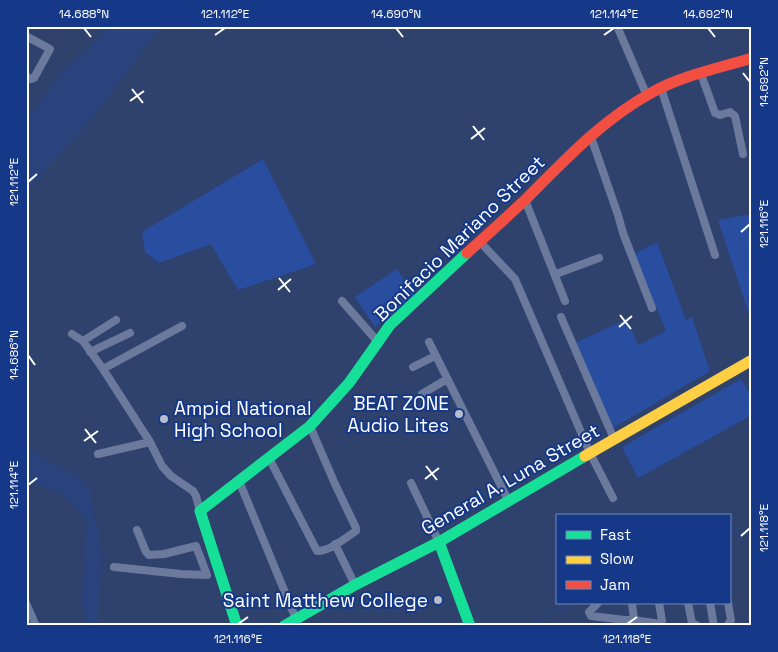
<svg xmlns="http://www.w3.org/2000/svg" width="778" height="652" viewBox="0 0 778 652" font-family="'Space Grotesk',sans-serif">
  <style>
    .green { fill: #294d9f }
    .water { fill: #2a437d }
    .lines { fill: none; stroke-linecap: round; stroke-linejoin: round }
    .stream { stroke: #2a437d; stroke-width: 2.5 }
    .street { stroke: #6b799c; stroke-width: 8 }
    .fast { stroke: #16e098; stroke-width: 11 }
    .slow { stroke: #ffcf43; stroke-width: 11 }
    .jam { stroke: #f24e42; stroke-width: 11 }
    .ticks { fill: none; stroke: #fff; stroke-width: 2 }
    .poi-dot { fill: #b6bdcc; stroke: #153888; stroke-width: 2 }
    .labels { text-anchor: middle; stroke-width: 4; stroke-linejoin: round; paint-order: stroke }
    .street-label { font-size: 19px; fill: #fff; stroke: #153888 }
    .poi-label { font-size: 19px; fill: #fff; stroke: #153888; text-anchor: end }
    .neatline { fill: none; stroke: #fff; stroke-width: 2 }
    .ticks-label { font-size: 12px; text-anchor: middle; fill: #fff }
  </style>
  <rect width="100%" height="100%" fill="#2f426e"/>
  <!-- green -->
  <path class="green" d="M263,159L316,264L238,290L211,244L159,263L145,252L142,232Z
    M752,214V324L718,220Z
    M657,242L686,320L692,317L710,371L613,428L573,344L627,319L638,345L666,331L634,254Z
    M397,269L415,295L375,327L355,297Z
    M741,379L752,397V415L638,478L622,447Z"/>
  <!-- water -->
  <path class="water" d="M106,26H161L95,115L26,191V121L62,72L101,35Z
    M26,449L70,473L82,478L90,490L95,522L100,530L97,536L103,558L98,593V626H85L82,600L87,522L72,503L58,492L26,481Z"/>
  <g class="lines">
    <!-- stream -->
    <path class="stream" d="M729,529L752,537
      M533,626L535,622L552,611L564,610L572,603"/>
    <!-- street -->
    <path class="street" d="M617,26L647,96
      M26,36L50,49L34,78L31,79L26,76
      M701,74L715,113L720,115L730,112L735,116L743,154
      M661,88L715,255
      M591,137L618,215L623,233L652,308
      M525,200L565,301
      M480,242L515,279L590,453L613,498
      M556,274L599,258
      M342,301L378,342
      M561,317L614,439
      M72,334L83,341L103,369L150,442L162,466L171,476L193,491L196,496L200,511
      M83,341L116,320
      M429,342L508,500
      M90,352L130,333
      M413,367L435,356
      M103,369L182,326
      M422,394L447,379
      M98,454L150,442
      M269,458L317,551C330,551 345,538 356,531V528L335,484L310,426
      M239,481L296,619
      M411,483L439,542
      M335,544L355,585
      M114,567L181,574L207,575L196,546L164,554L149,555L146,552L137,530
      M26,603L36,626
      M598,603L589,612L591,616L625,620H634
      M632,603L634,620L660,624L662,621L659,603
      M688,603L692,623L698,626
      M710,603L714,626
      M727,626L731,620L728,603"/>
    <!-- fast -->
    <path class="fast" d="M439,542L470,626
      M237,626L200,511L310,426L349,383L390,325L467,253
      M284,626L355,585L439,542L585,456"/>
    <!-- slow -->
    <path class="slow" d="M585,456L752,360"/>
    <!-- jam -->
    <path class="jam" d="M467,253C487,235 507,217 526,199C565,160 602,120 651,93C680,76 720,68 752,58"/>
  </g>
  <!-- ticks -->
  <path class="ticks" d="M84,28L91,37M396,28L403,37M708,28L715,37M215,35L225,28M604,35L614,28M743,73L750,82M132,89L143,103M130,101L144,91M473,126L484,140M471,139L485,128M28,182L37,174M741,232L750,224M279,278L290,292M278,290L291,279M620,315L631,329M619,327L632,316M28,355L35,365M85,429L96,443M84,441L98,431M426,466L437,480M425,479L439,468M28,485L37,478M741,536L750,528M238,624L248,617M627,624L637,617"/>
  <!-- markers -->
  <g class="poi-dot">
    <circle cx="459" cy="414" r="5"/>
    <circle cx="164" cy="419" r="5"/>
    <circle cx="438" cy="600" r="5"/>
  </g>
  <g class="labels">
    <!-- street labels -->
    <g class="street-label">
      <text transform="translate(459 238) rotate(-44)" y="7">Bonifacio Mariano Street</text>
      <text transform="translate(510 479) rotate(-30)" y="7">General A. Luna Street</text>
    </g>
    <!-- poi labels -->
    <g class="poi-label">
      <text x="449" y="410">BEAT ZONE<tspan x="449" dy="22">Audio Lites</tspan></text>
      <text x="174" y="415" text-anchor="start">Ampid National<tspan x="174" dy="22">High School</tspan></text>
      <text x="428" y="607">Saint Matthew College</text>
    </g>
  </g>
  <!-- border -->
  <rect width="778" height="652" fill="none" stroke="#153888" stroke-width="55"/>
  <!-- legend -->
  <rect x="556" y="514" width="175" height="90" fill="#153888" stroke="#7388b8"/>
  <rect x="566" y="531" width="25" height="8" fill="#16e098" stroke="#7388b8"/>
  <text x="600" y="540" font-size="15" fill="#ffffff">Fast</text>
  <rect x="566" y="556" width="25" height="8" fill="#ffcf43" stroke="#7388b8"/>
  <text x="600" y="564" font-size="15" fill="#ffffff">Slow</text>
  <rect x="566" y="581" width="25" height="8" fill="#f24e42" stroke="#7388b8"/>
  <text x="600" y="590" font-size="15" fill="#ffffff">Jam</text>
  <rect x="28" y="28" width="722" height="596" class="neatline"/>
  <g class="ticks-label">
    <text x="84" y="18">14.688°N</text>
    <text x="225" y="18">121.112°E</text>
    <text x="396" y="18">14.690°N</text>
    <text x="614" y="18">121.114°E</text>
    <text x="708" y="18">14.692°N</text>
    <text transform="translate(764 82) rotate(-90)" y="4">14.692°N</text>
    <text transform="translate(14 182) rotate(-90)" y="4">121.112°E</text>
    <text transform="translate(764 224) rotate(-90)" y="4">121.116°E</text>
    <text transform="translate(14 355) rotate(-90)" y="4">14.686°N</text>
    <text transform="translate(14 485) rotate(-90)" y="4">121.114°E</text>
    <text transform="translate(764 528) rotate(-90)" y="4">121.118°E</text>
    <text x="238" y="643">121.116°E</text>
    <text x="627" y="643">121.118°E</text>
  </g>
</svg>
